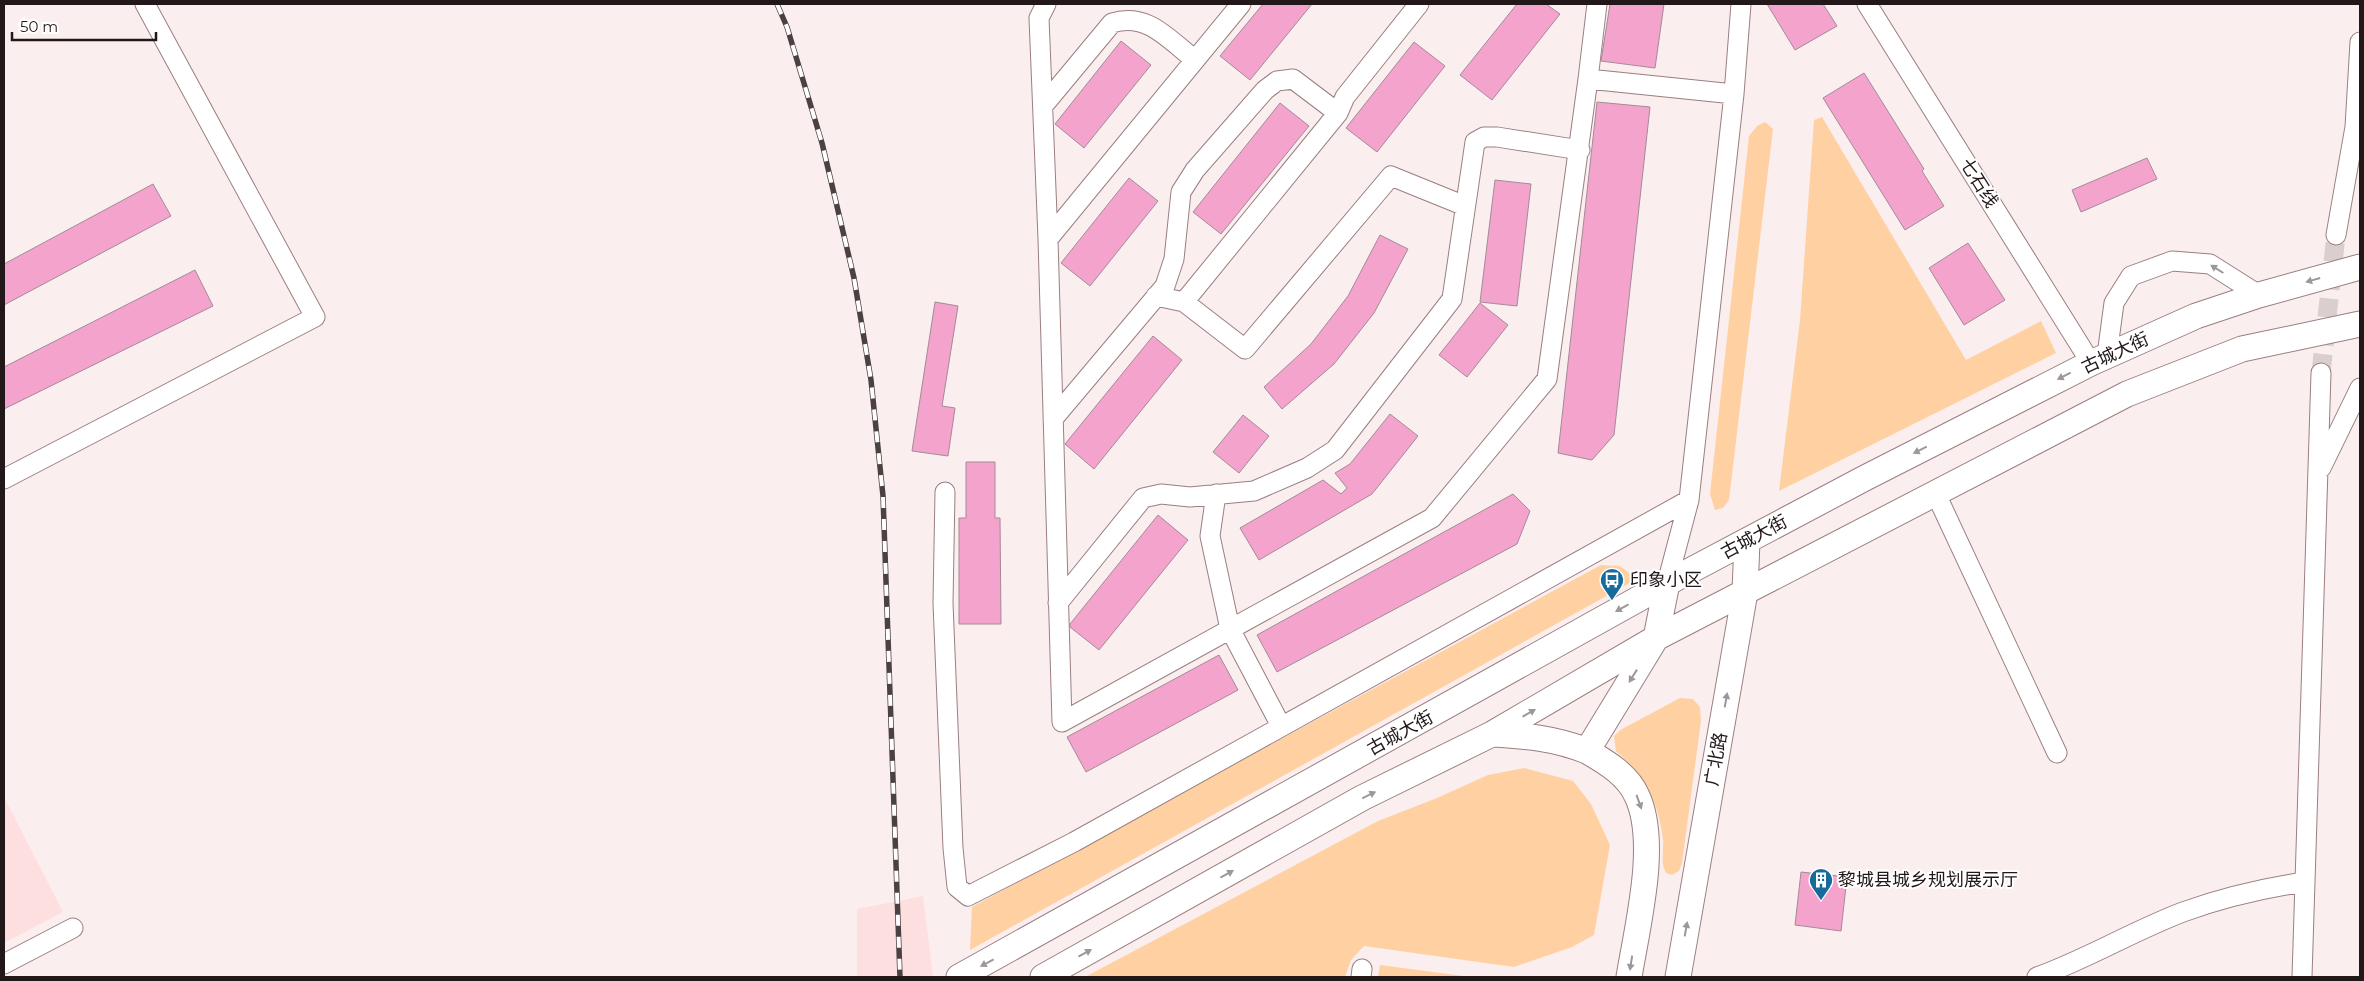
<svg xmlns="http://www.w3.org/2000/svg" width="2364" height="981" viewBox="0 0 2364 981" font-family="Montserrat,'Noto Sans SC',sans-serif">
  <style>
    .built { fill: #fedfe0 }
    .green { fill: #ffd1a2 }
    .building { fill: #f3a3cc; stroke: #a38b96 }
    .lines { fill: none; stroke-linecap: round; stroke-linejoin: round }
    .minor-tunnel { stroke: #dbcecf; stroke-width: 19; stroke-dasharray: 19 9; stroke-linecap: butt }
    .minor-casing { stroke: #9a7f80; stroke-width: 21 }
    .major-casing { stroke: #9a7f80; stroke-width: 27 }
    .minor { stroke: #fff; stroke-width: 19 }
    .major { stroke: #fff; stroke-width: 25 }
    .rail-casing { stroke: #4c4142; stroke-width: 5.5 }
    .rail { stroke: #fff; stroke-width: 4; stroke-dasharray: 11; stroke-linecap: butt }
    .oneway { fill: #9c9798 }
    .labels { text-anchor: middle; stroke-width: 4; stroke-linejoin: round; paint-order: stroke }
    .street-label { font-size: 18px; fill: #231819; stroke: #fff }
    .poi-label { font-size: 18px; fill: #231819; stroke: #fff; text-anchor: start }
  </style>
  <rect width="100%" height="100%" fill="#fbeeef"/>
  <!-- built -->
  <path class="built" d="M4,797L63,912L4,943Z
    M923,896L933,977H857V909Z"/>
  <!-- green -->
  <path class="green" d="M1822,117L1966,360L2041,321L2056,353L1779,491L1800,320L1814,120Z
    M1765,122L1773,129L1729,500L1723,508L1715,510L1710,494L1749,136L1757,126Z
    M1601,565L1620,566L1637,579L970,950L972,907Z
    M1680,698L1693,699L1700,707L1701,721L1682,863L1679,871L1672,875L1666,873C1660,863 1664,851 1663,840C1659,802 1644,775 1616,751L1614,736L1622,729Z
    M1524,768L1573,781L1591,804L1610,845L1594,935L1572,947L1514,967L1364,946L1351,960L1345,977H1085L1378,821L1437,798L1488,775Z
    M1380,965L1471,977H1378Z"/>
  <!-- building -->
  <path class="building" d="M1263,4H1312L1250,80L1220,56Z
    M1517,4H1546L1560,14L1492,100L1460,75Z
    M1610,4H1664L1655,68L1601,61Z
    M1767,4H1823L1837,26L1795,50Z
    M1121,41L1151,65L1084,148L1055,124Z
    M1414,42L1445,66L1377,152L1346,128Z
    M1864,73L1924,169L1922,171L1944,206L1905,230L1823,98Z
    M1597,102L1650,107L1614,435L1592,460L1558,453Z
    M1280,103L1309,126L1221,234L1193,212Z
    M2147,158L2157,179L2081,212L2072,190Z
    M1129,178L1158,201L1090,286L1061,263Z
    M1495,180L1531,184L1517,306L1480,302Z
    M153,184L171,216L4,305V264Z
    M1380,235L1408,249L1374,313L1334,364L1282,409L1264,387L1311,344L1348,296Z
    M1968,243L2005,300L1964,325L1929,268Z
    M195,270L213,306L4,409V367Z
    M935,302L958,306L942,406L955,408L948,456L912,451Z
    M1480,303L1508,325L1467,377L1439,355Z
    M1153,336L1182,360L1094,469L1065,444Z
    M1390,414L1418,436L1372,494L1259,560L1240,528L1323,480L1341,494L1347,488L1335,473L1350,464Z
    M1243,415L1269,436L1239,473L1213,452Z
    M966,462H995V518H1000L1001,624H959V518H966Z
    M1513,494L1530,511L1517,544L1277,672L1257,635Z
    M1158,515L1188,540L1099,650L1070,627V624Z
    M1219,655L1238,690L1086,772L1067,737Z
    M1801,872L1847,877L1841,931L1795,925Z"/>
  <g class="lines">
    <!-- minor-tunnel -->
    <path class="minor-tunnel" d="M2321,373L2336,235"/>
    <!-- minor casing -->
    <g class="minor-casing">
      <path id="minor" d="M1046,4L1039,18L1048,239L1062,722L1432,518L1547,379L1588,79
        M1597,4L1588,79L1734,94
        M1867,4L2091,363
        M1043,106L1112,23C1147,12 1168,39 1194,59
        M2336,235L2355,127L2360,42
        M1048,239L1241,4
        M1156,296L1184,302L1245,349L1391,176L1465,206
        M1184,302L1338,113L1345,97L1419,4
        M2107,355L2114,303L2131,276L2172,261L2210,264L2259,295
        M1053,419L1165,286L1174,259L1181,192L1195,170L1265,90L1277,81L1293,79L1338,113
        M2321,468L2360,388
        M4,479L315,317L145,4
        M945,492L943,603L953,848L957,887L968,896L1074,842L1689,500
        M1935,492L2057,753
        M1216,494L1210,536L1230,629L1281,726
        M1667,583L1689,500L1734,94L1741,4
        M1058,603L1143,498L1161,494L1190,497L1254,491L1307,468L1335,450L1452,299L1475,142L1484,137H1497L1580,150
        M4,964L73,928
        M1361,977L1362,969
        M2037,977C2087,959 2133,931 2183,912C2222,898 2264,888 2305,882
        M2302,977L2321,373"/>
    </g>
    <!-- major casing -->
    <g class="major-casing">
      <path id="major" d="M1492,734C1527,736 1554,738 1587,751
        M959,977L1667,583L1865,478L2091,363L2196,316L2259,295L2360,267
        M1043,977L1362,798L1492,734L1656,638L2127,394L2242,349L2360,324
        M1629,977C1637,927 1659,843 1637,796C1628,775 1606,762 1587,751L1656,638L1667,583
        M1678,977L1745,592L1747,541"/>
    </g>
    <!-- minor -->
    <use href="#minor" class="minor"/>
    <!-- major -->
    <use href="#major" class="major"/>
    <!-- rail casing -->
    <g class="rail-casing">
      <path id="rail" d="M777,4L787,27L822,143L854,278L871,380L883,496L900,977"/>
    </g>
    <!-- rail -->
    <use href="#rail" class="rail"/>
  </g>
  <!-- one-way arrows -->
  <defs><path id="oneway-solid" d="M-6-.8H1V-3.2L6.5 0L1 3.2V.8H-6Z" transform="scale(1.25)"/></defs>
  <g class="oneway">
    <use href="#oneway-solid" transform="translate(2217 269) rotate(-148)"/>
    <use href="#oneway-solid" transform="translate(2313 280) rotate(164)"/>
    <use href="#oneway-solid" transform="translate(2064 376) rotate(153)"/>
    <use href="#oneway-solid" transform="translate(1920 450) rotate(153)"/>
    <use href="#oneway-solid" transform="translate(1622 608) rotate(151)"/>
    <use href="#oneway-solid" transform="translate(1633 676) rotate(122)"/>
    <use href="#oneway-solid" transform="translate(1726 700) rotate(-80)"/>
    <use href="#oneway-solid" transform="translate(1529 713) rotate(-30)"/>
    <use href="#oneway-solid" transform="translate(1369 795) rotate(-26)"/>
    <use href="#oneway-solid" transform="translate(1639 802) rotate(70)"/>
    <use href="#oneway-solid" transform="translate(1227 874) rotate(-29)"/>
    <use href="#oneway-solid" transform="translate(1686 929) rotate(-80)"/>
    <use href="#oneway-solid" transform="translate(1085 953) rotate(-29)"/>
    <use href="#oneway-solid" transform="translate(987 963) rotate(152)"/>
    <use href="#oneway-solid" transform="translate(1631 963) rotate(99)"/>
  </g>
  <!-- icons -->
  <defs>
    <g id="bus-pin" transform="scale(1.25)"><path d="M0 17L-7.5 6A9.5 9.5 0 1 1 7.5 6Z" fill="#176b9c" stroke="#fff"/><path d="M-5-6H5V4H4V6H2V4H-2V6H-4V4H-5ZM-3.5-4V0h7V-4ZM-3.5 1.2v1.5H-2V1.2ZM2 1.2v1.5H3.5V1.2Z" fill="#fff"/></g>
    <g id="building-pin" transform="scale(1.25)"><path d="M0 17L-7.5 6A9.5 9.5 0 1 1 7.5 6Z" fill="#176b9c" stroke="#fff"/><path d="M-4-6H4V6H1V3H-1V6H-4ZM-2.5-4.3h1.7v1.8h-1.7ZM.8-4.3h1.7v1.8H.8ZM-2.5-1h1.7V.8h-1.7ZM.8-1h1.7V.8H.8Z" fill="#fff"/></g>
  </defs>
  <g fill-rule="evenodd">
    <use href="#bus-pin" x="1612" y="580"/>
    <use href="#building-pin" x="1821" y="880"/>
  </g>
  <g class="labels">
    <!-- street labels -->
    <g class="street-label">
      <text transform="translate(1979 183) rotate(58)" y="6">七石线</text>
      <text transform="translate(2115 353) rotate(-25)" y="6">古城大街</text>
      <text transform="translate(1754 537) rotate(-28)" y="6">古城大街</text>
      <text transform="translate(1400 733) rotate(-29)" y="6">古城大街</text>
      <text transform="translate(1716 759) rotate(-80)" y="6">广北路</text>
    </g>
    <!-- poi labels -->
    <g class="poi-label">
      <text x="1630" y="586">印象小区</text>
      <text x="1838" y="886">黎城县城乡规划展示厅</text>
    </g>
  </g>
  <!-- border -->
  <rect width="2364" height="981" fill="none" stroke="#231819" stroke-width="10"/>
  <!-- scale -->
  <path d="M12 32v8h144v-8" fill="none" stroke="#231819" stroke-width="2.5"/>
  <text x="20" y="32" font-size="15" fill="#231819" stroke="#ffffff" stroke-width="4" paint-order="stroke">50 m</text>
</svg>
